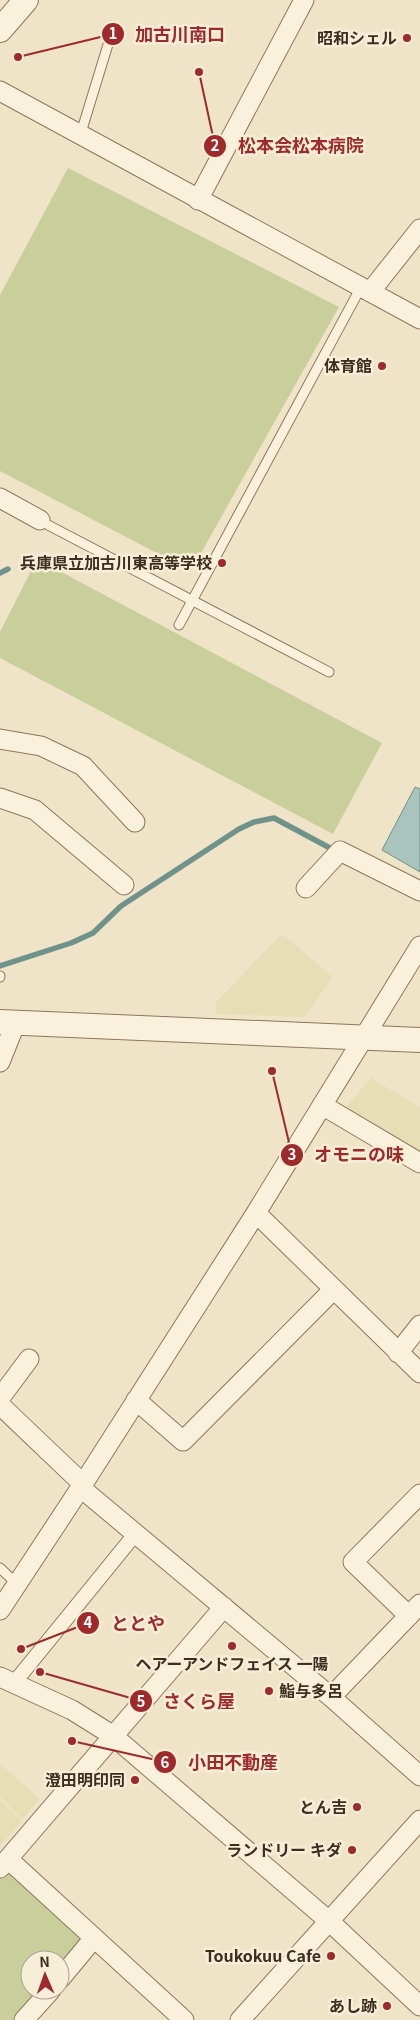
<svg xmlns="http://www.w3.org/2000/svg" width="420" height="2020" viewBox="0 0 420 2020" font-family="Georgia,'Noto Sans JP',serif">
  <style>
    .farmland { fill: #e6deb5 }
    .green { fill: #c9cf9b }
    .water { fill: #a9c4bc; stroke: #6f938a }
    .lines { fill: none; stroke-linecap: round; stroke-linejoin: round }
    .stream { stroke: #6f938a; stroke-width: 5.5 }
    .service-casing { stroke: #8d765c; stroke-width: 11 }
    .pedestrian-casing { stroke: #8d765c; stroke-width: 16 }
    .minor-casing { stroke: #8d765c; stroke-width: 21 }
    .tertiary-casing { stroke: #8d765c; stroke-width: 26 }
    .service { stroke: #faf1dc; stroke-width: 9 }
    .pedestrian { stroke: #faf1dc; stroke-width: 14 }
    .minor { stroke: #faf1dc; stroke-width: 19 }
    .tertiary { stroke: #faf1dc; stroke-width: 24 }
    .poi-dot { fill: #9e2a2b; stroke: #f7eed8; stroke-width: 2 }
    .labels { text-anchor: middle; stroke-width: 5; stroke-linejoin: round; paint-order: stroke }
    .poi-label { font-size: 16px; font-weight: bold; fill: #3d2e20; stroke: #f7eed8; text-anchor: end }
    .leader { fill: none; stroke: #9e2a2b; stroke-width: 2 }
    .callout-dot { fill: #9e2a2b; stroke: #f7eed8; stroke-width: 2 }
    .mark-label { font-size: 15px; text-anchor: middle; font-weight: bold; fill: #fff }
    .callout-label { font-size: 18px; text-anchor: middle; font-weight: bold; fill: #9e2a2b; stroke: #f7eed8; stroke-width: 5; stroke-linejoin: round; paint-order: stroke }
  </style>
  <rect width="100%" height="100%" fill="#f0e4c8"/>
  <!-- farmland -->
  <path class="farmland" d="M282,934L333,977L304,1017L217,1014L215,1003Z
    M371,1078L420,1107V1152L345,1108Z
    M0,1764L40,1799L22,1819L0,1797Z
    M0,1800L22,1821L0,1846Z"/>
  <!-- green -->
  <path class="green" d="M68,168L339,307L191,571L0,471V295Z
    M37,559L382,743L333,834L0,658V632Z
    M4,1873H15L85,1937L60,1967V1960H30V1990H40L14,2020H0V1878Z"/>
  <!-- water -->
  <path class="water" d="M415,787L420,789V872L382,850Z"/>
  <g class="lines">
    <!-- stream -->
    <path class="stream" d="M0,573L8,569
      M0,966L71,943L93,933L121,906L239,829L254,822L274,818L330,848"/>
    <!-- service casing -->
    <g class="service-casing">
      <path id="service" d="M80,136L110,38
        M48,525L329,672
        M179,625L361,287
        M0,976V977
        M0,1568L17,1584"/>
    </g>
    <!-- pedestrian casing -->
    <g class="pedestrian-casing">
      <path id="pedestrian" d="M14,1683L136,1533"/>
    </g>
    <!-- minor casing -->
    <g class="minor-casing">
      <path id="minor" d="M0,91L420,319
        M198,200L304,0
        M370,292L420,229
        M0,498L40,520
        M0,739L41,746L83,766L135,822
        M0,798L35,810L124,885
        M306,888L340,851L420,891
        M0,1062L16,1022
        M322,1105L420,1163
        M256,1213L420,1373
        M398,1353L420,1325
        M0,1398L29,1359
        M136,1400L183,1441L334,1289
        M0,1405L83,1484
        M81,1488L331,1697L420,1776
        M0,1610L83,1484L256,1213L420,946
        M409,1616L353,1562L420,1494
        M0,1677L72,1710L112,1735L329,1921L420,2006
        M331,1697L420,1604
        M8,1859L184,2020
        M0,1868L224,1607
        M60,1979L94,1938
        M24,2020L51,1990
        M240,2020L420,1820"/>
    </g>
    <!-- tertiary casing -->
    <g class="tertiary-casing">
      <path id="tertiary" d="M0,30L26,0
        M0,1022L420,1040"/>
    </g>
    <!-- service -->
    <use href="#service" class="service"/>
    <!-- pedestrian -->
    <use href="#pedestrian" class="pedestrian"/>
    <!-- minor -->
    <use href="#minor" class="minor"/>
    <!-- tertiary -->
    <use href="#tertiary" class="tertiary"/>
  </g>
  <!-- markers -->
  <g class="poi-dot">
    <circle cx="407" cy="38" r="5"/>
    <circle cx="382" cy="366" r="5"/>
    <circle cx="222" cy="563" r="5"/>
    <circle cx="232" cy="1646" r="5"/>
    <circle cx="269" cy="1691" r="5"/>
    <circle cx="135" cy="1780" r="5"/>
    <circle cx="357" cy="1807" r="5"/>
    <circle cx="352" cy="1850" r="5"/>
    <circle cx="331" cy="1956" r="5"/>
    <circle cx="387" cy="2006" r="5"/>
  </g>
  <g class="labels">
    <!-- poi labels -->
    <g class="poi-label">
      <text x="397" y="44">昭和シェル</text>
      <text x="372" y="372">体育館</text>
      <text x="212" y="569">兵庫県立加古川東高等学校</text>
      <text x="232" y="1670" text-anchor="middle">ヘアーアンドフェイス 一陽</text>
      <text x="279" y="1697" text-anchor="start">鮨与多呂</text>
      <text x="125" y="1786">澄田明印同</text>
      <text x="347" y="1813">とん吉</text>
      <text x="342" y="1856">ランドリー キダ</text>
      <text x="321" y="1962">Toukokuu Cafe</text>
      <text x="377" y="2012">あし跡</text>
    </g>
  </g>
  <!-- callouts -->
  <path class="leader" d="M18 57L113 34M199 72L215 146M272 1071L292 1155M21 1649L88 1623M40 1672L141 1701M72 1741L165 1762"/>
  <g class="callout-dot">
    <circle cx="18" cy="57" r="5"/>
    <circle cx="199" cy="72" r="5"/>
    <circle cx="272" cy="1071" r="5"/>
    <circle cx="21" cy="1649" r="5"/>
    <circle cx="40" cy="1672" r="5"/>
    <circle cx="72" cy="1741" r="5"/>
    <circle cx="113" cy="34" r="12"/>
    <circle cx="215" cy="146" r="12"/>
    <circle cx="292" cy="1155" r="12"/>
    <circle cx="88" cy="1623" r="12"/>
    <circle cx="141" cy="1701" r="12"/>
    <circle cx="165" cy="1762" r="12"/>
  </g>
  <g class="mark-label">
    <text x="113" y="39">1</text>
    <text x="215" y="151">2</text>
    <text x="292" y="1160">3</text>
    <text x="88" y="1628">4</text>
    <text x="141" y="1707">5</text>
    <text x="165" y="1768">6</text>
  </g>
  <g class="callout-label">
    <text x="180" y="41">加古川南口</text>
    <text x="301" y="152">松本会松本病院</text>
    <text x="359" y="1161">オモニの味</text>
    <text x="138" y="1630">ととや</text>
    <text x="199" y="1708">さくら屋</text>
    <text x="233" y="1769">小田不動産</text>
  </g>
  <!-- north arrow -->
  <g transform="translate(45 1975) rotate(358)"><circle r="24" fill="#f7eed8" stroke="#ada18e"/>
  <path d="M0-4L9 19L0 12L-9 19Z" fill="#9e2a2b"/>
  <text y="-8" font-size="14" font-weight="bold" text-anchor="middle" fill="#3d2e20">N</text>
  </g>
</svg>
